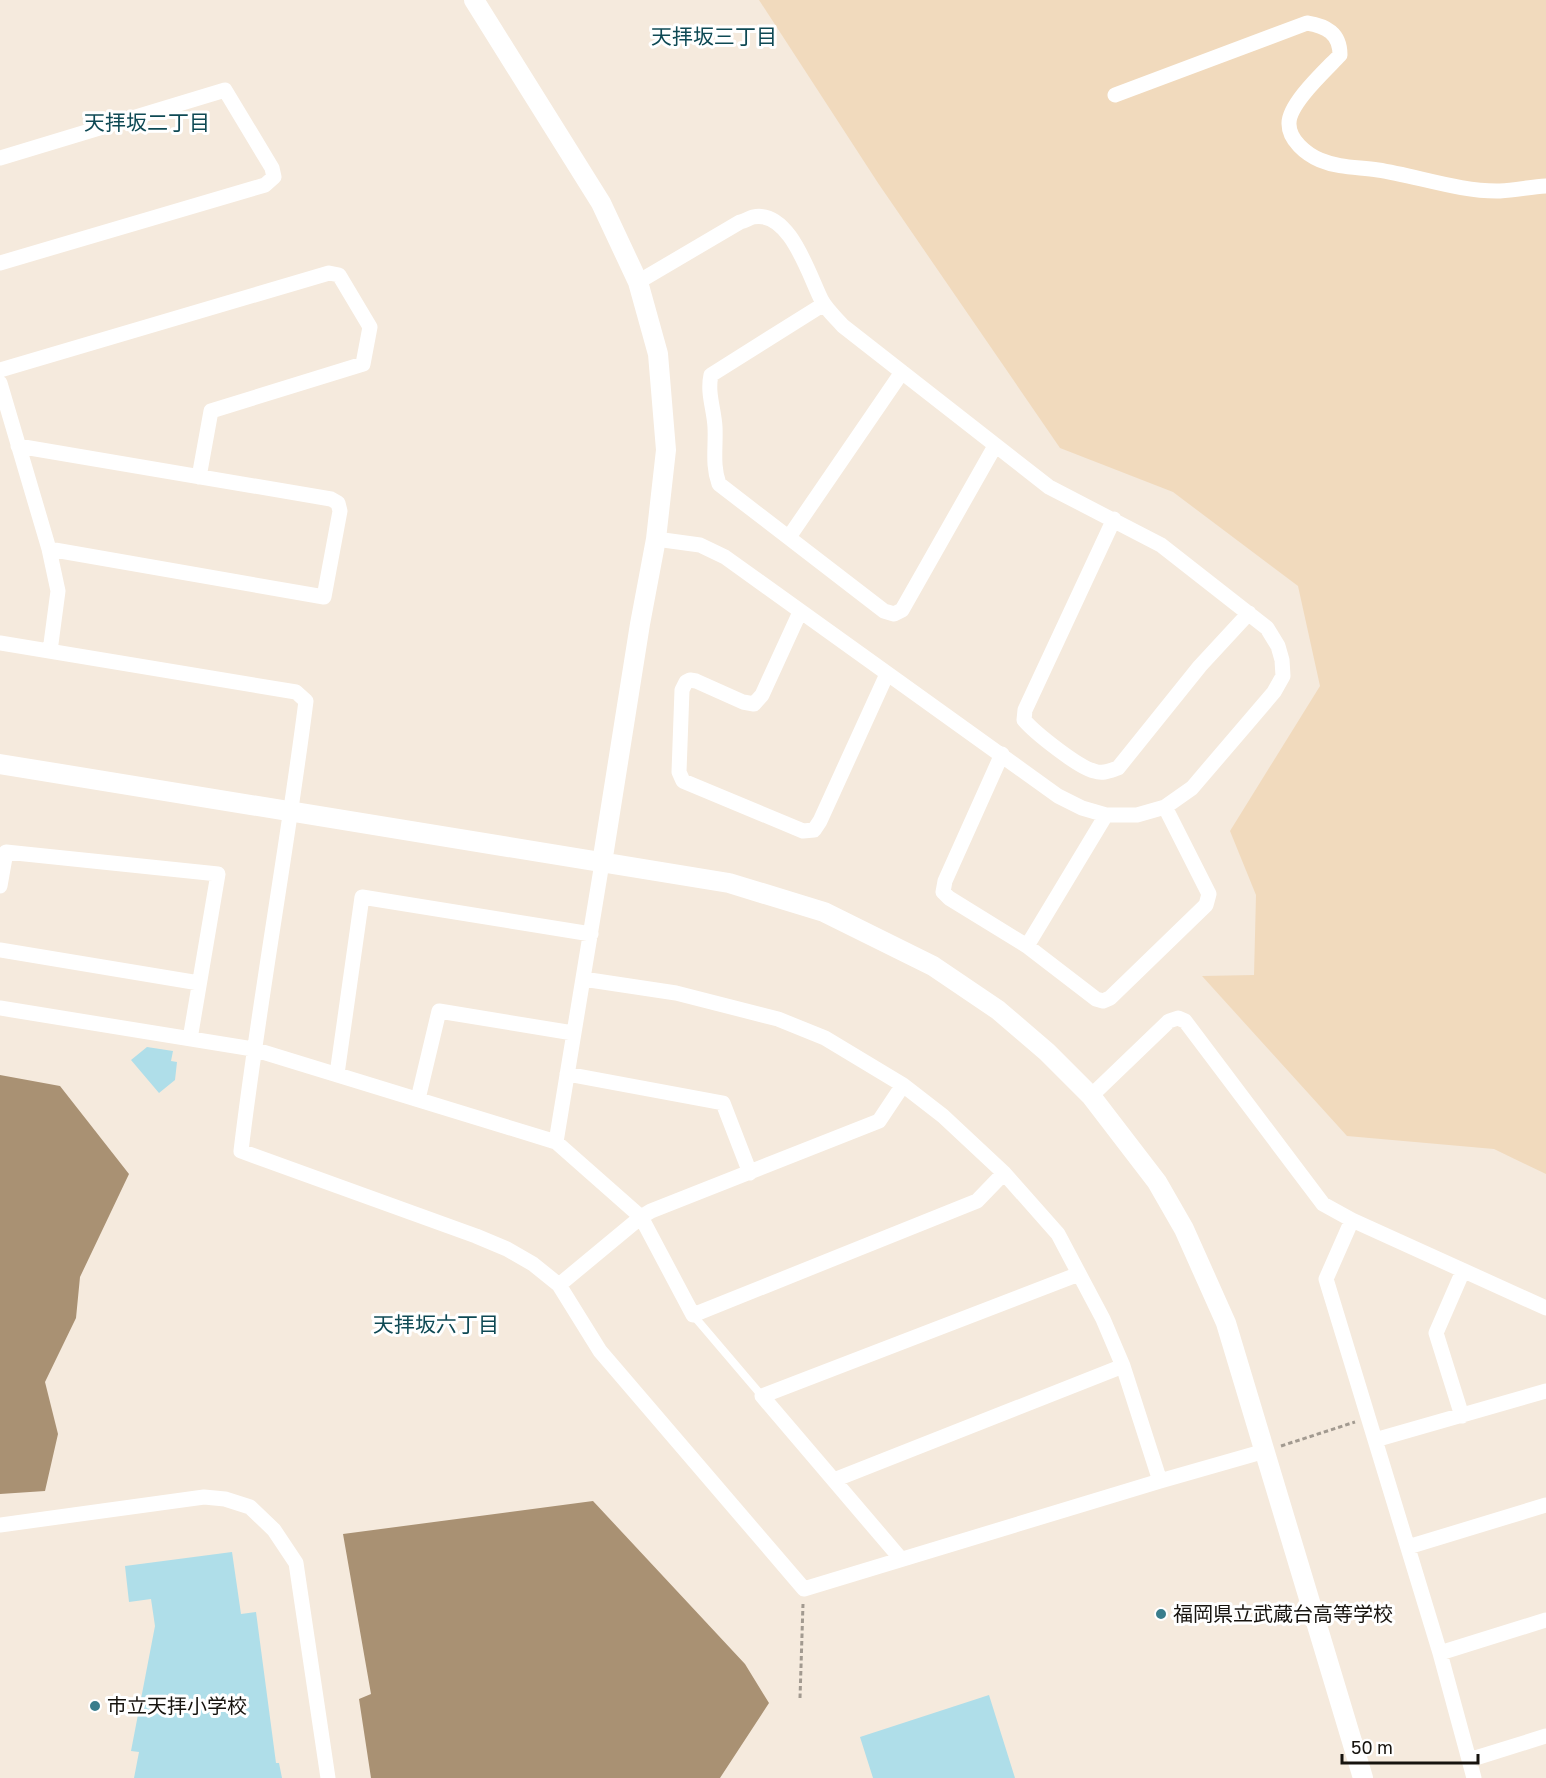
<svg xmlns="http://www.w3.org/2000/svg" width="1546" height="1778" viewBox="0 0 1546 1778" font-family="'Golos Text','Noto Sans JP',sans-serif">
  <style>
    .green { fill: #f1dabd }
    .water { fill: #a99173 }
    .building { fill: #afdee9 }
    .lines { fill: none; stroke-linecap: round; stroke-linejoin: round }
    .path { stroke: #a29a90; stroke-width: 3; stroke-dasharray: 4.5 3; stroke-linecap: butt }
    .service { stroke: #fff; stroke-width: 8 }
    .minor { stroke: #fff; stroke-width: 15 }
    .tertiary { stroke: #fff; stroke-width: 20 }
    .poi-dot { fill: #397d8c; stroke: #fff; stroke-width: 2 }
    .labels { text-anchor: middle; stroke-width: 6; stroke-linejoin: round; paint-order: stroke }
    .poi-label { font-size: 20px; fill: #16130e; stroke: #fff; text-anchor: start }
    .neighbourhood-label { font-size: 21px; fill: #0e4954; stroke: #fff }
  </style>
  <rect width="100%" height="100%" fill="#f5eadd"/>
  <!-- green -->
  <path class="green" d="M759,0H1546V1174L1494,1149L1347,1136L1202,976L1254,975L1256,895L1230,831L1320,686L1298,586L1173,492L1060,448L878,183Z"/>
  <!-- water -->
  <path class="water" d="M0,1075L60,1086L129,1174L80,1277L76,1318L45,1382L58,1434L45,1491L0,1494Z
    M593,1501L745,1664L769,1703L720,1778H371L359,1699L371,1694L343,1534Z"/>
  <!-- building -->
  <path class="building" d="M147,1047L173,1051L171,1061L177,1062L175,1080L159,1093L131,1060Z
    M232,1552L241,1614L256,1612L276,1763H279L282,1778H134L139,1752L131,1751L155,1626L151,1599L129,1602L125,1566Z
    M989,1695L1015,1778H873L860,1737Z"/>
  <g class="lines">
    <!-- path -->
    <path class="path" d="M1281,1446L1355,1422
      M800,1698L803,1604"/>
    <!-- service -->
    <path class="service" d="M693,1315L762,1396"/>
    <!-- minor -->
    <path class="minor" d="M1115,95L1307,23C1326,26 1340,33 1340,55C1326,70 1288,104 1289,124C1289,140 1306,154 1320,160C1339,168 1358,167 1378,170C1417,176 1461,192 1500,191C1516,190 1531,187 1546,186
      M0,158L225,90L272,168L274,177L265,185L0,263
      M638,282L740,222C745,221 749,218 753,217C790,209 809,276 822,301C827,310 836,318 843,326L1049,487L1161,545L1267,628L1278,646L1282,660L1283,676L1274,692L1192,788L1165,807L1137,815H1106L1082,808L1058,796L725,557L700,545L656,539
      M824,304L711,375C707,393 714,409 715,427C716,447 712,465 719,484L884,611L894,614L902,610L995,446
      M0,370L329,273L339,275L370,327L363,364L211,411L199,477
      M0,383L49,549L58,591L50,651
      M18,446L331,499L338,503L340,511L324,597L49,549
      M1114,519L1025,710L1024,720C1035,733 1078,767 1094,771C1103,774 1109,771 1118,768L1200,666L1249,613
      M789,537L902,372
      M800,612L762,695L754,704L743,702L696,681L690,680L686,682L682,690L679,772L683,781L803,831L814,830L820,821L887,674
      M0,643L296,692L306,701C287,851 259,1000 241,1151L476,1236L507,1249L533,1264L559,1285L600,1351L804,1589L1160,1481L1265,1451
      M1002,754L945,881L943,892L949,898L1027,946L1096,999L1103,1001L1110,998L1206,905L1209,894L1165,807
      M0,886L6,852L218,874L190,1039
      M1027,946L1106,815
      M0,950L199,983
      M583,979L676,993L778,1019L825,1038L903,1085L943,1116L1004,1173L1058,1234L1103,1319L1123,1366L1160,1481
      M0,1008L253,1049L556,1142L641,1217L693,1315L977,1201L1004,1173
      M337,1074L362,897L591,934
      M567,1074L723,1103L750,1173
      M1091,1096L1169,1021L1178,1018L1185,1021L1323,1204L1352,1220L1546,1308
      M418,1099L439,1011L573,1033
      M556,1142L602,863
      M1352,1220L1326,1279L1440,1653L1474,1778
      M559,1285L641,1217L651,1211L879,1121L903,1085
      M1462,1416L1436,1333L1463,1271
      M1375,1440L1546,1391
      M834,1480L1123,1366
      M0,1525L204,1497L225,1499L250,1507L274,1530L296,1563L328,1778
      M1408,1547L1546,1505
      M901,1559L762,1396L1079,1274
      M1440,1653L1546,1620
      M1469,1760L1546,1736"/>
    <!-- tertiary -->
    <path class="tertiary" d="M474,0L601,203L638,282L658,354L666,450L656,539L640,624L602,863
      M0,764L729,883L824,912L933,966L998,1010L1047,1052L1091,1096L1157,1182L1184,1229L1226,1323L1363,1778"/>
  </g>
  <!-- markers -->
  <g class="poi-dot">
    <circle cx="1161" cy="1614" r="6"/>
    <circle cx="95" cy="1706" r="6"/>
  </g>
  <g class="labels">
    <!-- poi labels -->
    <g class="poi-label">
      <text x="1173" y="1621">福岡県立武蔵台高等学校</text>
      <text x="107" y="1713">市立天拝小学校</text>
    </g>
    <!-- neighbourhood labels -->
    <g class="neighbourhood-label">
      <text x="714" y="44">天拝坂三丁目</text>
      <text x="147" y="130">天拝坂二丁目</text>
      <text x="436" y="1332">天拝坂六丁目</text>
    </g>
  </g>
  <!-- scale -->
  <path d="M1342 1754v9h136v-9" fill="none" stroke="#16130e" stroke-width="3"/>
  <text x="1351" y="1754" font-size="18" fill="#16130e" stroke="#ffffff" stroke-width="4.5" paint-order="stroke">50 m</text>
</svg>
